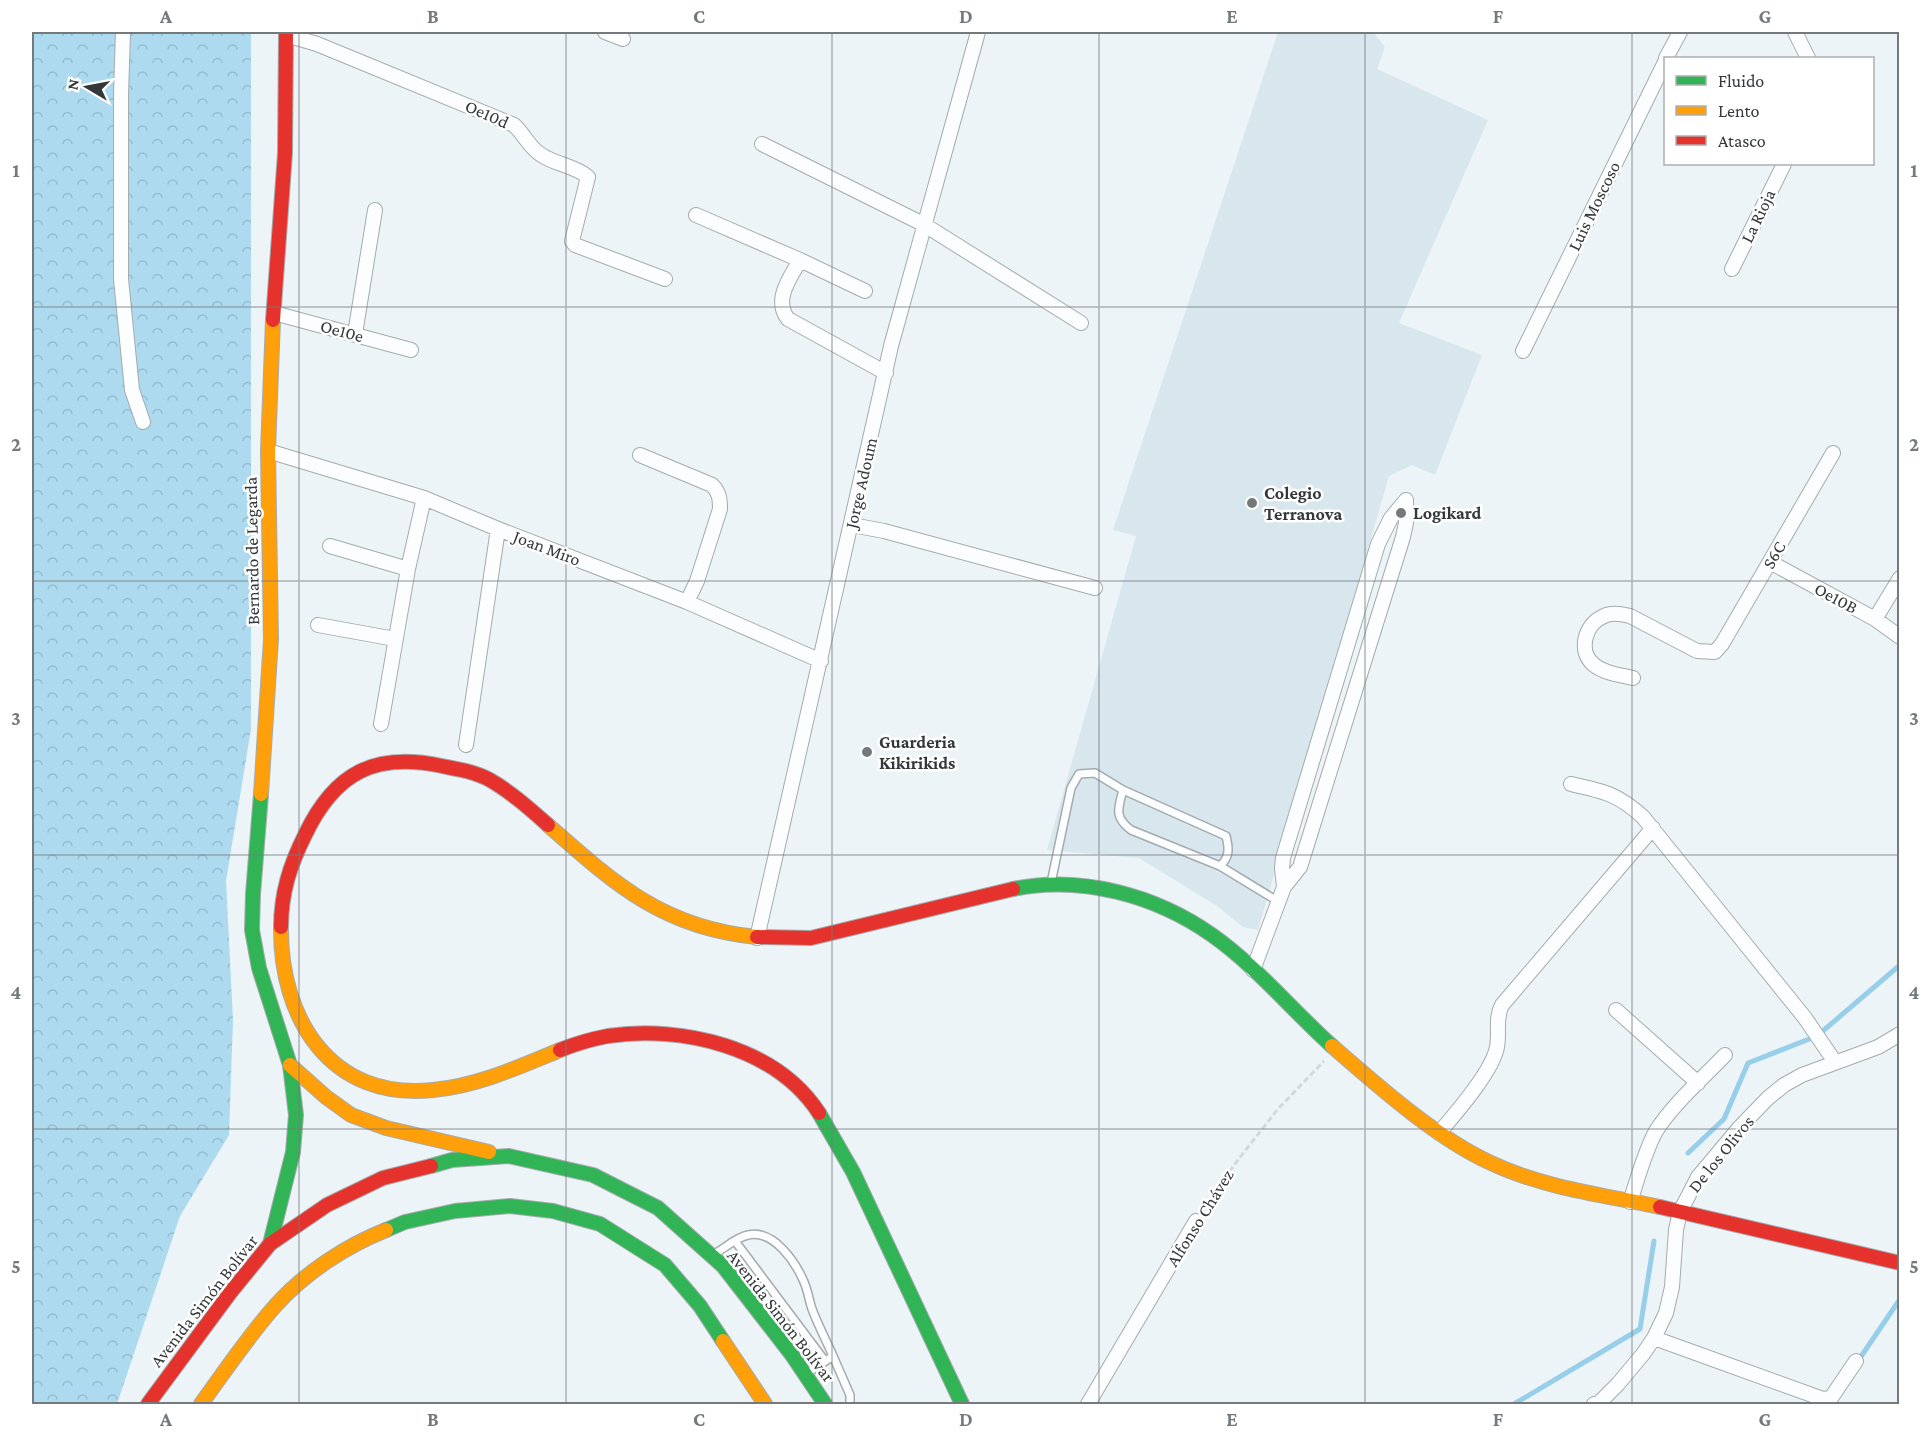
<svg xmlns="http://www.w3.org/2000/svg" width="1931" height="1436" viewBox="0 0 1931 1436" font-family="'Crimson Pro',serif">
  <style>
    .built { fill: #d8e6ee }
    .forest { fill: url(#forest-crowns) }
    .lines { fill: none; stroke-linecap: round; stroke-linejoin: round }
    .stream { stroke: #97cee9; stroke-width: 5 }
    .lane-casing { stroke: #a5abad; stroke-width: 10 }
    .street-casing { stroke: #a5abad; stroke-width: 16 }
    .fast-casing { stroke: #a5abad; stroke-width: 16 }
    .slow-casing { stroke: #a5abad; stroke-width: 16 }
    .jam-casing { stroke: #a5abad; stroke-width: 16 }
    .path { stroke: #d6d8d8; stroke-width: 3; stroke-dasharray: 6 3; stroke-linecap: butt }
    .lane { stroke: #fcfdfe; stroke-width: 7 }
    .street { stroke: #fcfdfe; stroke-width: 14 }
    .fast { stroke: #30b455; stroke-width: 14 }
    .slow { stroke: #ff9f0a; stroke-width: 14 }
    .jam { stroke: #e5322d; stroke-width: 14 }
    .grid { fill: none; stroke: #747a7c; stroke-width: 1.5; stroke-opacity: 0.55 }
    .poi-dot { fill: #747a7c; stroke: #fff; stroke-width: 2 }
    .labels { text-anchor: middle; stroke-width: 5; stroke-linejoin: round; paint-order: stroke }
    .street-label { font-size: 18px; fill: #33383a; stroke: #fff }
    .poi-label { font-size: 18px; font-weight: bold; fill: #33383a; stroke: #fff; text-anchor: start }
    .neatline { fill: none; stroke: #747a7c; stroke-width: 2 }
    .grid-label { font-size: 20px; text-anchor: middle; font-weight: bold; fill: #747a7c }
  </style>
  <defs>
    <pattern id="forest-crowns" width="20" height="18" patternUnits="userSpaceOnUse" patternTransform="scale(1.5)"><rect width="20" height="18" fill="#addaef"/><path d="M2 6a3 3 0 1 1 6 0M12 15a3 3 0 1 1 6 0" fill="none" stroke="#95bcce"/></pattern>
  </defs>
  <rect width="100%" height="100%" fill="#ecf4f7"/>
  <!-- built -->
  <path class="built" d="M1278,32H1373L1385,47L1377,69L1488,120L1399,323L1482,355L1435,475L1412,465L1389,476L1258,930L1243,927L1217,906L1139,858L1047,850L1136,536L1113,530Z"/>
  <!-- forest -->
  <path class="forest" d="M32,32H251V729L226,881L233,1020L229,1135L180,1216L117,1404H32Z"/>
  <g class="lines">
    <!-- stream -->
    <path class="stream" d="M1688,1153L1724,1119L1748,1063L1817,1036L1900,965
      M1858,1361L1900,1299
      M1514,1404L1640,1329L1654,1241"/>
    <!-- lane casing -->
    <g class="lane-casing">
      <path id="lane" d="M1220,866L1279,902
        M1051,883L1071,788L1079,774L1095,773L1123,790L1226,836C1229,848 1230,857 1220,866L1131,830C1114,817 1118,809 1123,790
        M735,1241L825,1361
        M716,1253C726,1247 737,1237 748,1235C774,1229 796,1263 804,1282C808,1291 809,1300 812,1309C818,1325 826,1340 833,1356L809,1372
        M833,1356L850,1395V1404"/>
    </g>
    <!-- street casing -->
    <g class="street-casing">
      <path id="street" d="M123,32L121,94V279L132,390L143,422
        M605,32L623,39
        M1795,32L1808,58
        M286,35L317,44L514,125C524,134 529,147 540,154C555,165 574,165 588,177L572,241L575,245L665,279
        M1666,58L1680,32
        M762,144L923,224L1081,323
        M696,215L800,260C790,278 773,300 788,319L886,373
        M800,260L865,291
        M1732,269L1784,164
        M274,313L411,350
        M355,334L375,210
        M1523,351L1666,60
        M268,451L424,498L498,529L687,602L821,661
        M640,455L712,485C719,492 720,498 720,509L697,581L687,602
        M852,525L884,531L1095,588
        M330,546L408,569
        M1770,562L1875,619L1900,637
        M1875,619L1900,578
        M318,625L395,639
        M1633,678C1620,675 1603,673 1593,664C1578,651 1585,625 1602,617C1611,612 1620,614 1630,616L1697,651L1715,652L1722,644L1833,453
        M381,724L408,569L424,498
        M466,745L498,529
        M1571,784C1603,791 1618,794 1643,817L1805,1018L1835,1062
        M1284,887L1282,868L1283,858L1378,544L1391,518L1406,500
        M757,938L891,346L978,32
        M1253,970L1284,887L1300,867L1403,537L1406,523V500
        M1616,1010L1698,1083
        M1439,1133C1456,1113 1489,1075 1496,1051C1501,1036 1494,1020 1502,1005L1653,828
        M1630,1202C1638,1178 1644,1153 1656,1131C1673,1104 1703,1078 1725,1055
        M1654,1338L1823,1399L1831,1398L1856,1361
        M1088,1404L1196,1221
        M1594,1404L1599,1403L1618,1384L1643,1354L1654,1338L1666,1313L1672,1287L1676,1230L1680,1212L1698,1177L1740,1127L1768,1098L1784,1085L1802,1075L1878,1047L1900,1034"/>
    </g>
    <!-- fast casing -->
    <g class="fast-casing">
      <path id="fast" d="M261,794L253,894L252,930L259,968L290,1065L296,1115L293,1152L270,1244
        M1013,889C1081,875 1155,895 1212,935C1256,966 1292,1010 1332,1046
        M819,1113L853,1172L962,1404
        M431,1166L452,1160L509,1156L593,1175L658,1208L723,1266L792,1355L825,1404
        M386,1230L405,1222L455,1211L510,1206L553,1211L600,1224L665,1265L700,1306L723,1341"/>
    </g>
    <!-- slow casing -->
    <g class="slow-casing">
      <path id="slow" d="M261,794L271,639L268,451L273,320
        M548,825C615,884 663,928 757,937
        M281,927C280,1019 331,1101 433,1090C477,1086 519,1067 560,1050
        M1332,1046C1378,1086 1436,1138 1491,1163C1544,1188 1604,1195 1660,1207
        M290,1065L326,1097L351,1115L386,1128L489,1152
        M723,1341L765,1404
        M201,1404C225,1371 249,1335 276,1305C306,1272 346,1246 386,1230"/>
    </g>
    <!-- jam casing -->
    <g class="jam-casing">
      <path id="jam" d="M273,320L285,153L286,32
        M281,927C281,893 290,865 305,835C335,772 375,752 442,766C458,769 475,772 490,780C511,792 530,809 548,825
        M757,937L811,938L1013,889
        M560,1050C575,1044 592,1039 608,1036C682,1025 776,1047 819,1113
        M1660,1207L1900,1263
        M148,1404L230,1293L270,1244L327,1205L383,1178L431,1166"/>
    </g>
    <!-- path -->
    <path class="path" d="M1204,1209L1237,1161L1278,1109L1324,1061"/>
    <!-- lane -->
    <use href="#lane" class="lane"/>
    <!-- street -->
    <use href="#street" class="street"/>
    <!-- fast -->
    <use href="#fast" class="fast"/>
    <!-- slow -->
    <use href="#slow" class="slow"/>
    <!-- jam -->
    <use href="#jam" class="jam"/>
  </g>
  <!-- grid -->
  <path class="grid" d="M299,32V1404M566,32V1404M832,32V1404M1099,32V1404M1365,32V1404M1632,32V1404M32,307H1900M32,581H1900M32,855H1900M32,1129H1900"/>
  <!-- markers -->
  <g class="poi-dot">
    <circle cx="1252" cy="503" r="6"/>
    <circle cx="1401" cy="513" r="6"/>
    <circle cx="867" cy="752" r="6"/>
  </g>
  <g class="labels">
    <!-- street labels -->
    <g class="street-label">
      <text transform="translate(487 114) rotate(24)" y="6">Oe10d</text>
      <text transform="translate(1594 206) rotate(-64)" y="6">Luis Moscoso</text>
      <text transform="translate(1758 216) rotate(-64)" y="6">La Rioja</text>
      <text transform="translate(342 331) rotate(15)" y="6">Oe10e</text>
      <text transform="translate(861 483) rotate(-77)" y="6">Jorge Adoum</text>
      <text transform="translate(547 548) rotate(21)" y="6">Joan Miro</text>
      <text transform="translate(252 551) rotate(-91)" y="6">Bernardo de Legarda</text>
      <text transform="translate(1774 555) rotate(-60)" y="6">S6C</text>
      <text transform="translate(1836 598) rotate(28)" y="6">Oe10B</text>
      <text transform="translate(1721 1154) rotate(-51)" y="6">De los Olivos</text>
      <text transform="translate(1200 1218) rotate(-58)" y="6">Alfonso Chávez</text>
      <text transform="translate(204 1301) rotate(-52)" y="6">Avenida Simón Bolívar</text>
      <text transform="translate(781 1316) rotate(52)" y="6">Avenida Simón Bolívar</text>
    </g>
    <!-- poi labels -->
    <g class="poi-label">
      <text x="1264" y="499">Colegio<tspan x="1264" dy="21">Terranova</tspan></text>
      <text x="1413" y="519">Logikard</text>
      <text x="879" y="748">Guarderia<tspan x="879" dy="21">Kikirikids</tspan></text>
    </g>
  </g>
  <!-- border -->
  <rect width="1931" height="1436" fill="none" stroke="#ffffff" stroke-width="66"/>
  <!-- legend -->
  <rect x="1664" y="57" width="210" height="108" fill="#ffffff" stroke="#adafb0" stroke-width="1.5"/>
  <rect x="1676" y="76" width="30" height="9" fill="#30b455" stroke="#adafb0" stroke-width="1.5"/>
  <text x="1718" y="87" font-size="18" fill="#33383a">Fluido</text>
  <rect x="1676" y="106" width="30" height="9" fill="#ff9f0a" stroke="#adafb0" stroke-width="1.5"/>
  <text x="1718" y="117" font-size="18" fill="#33383a">Lento</text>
  <rect x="1676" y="136" width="30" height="9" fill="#e5322d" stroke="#adafb0" stroke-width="1.5"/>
  <text x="1718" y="147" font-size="18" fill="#33383a">Atasco</text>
  <!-- north arrow -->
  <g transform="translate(87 87) rotate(280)" stroke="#ffffff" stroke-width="4.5" paint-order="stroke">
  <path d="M0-4.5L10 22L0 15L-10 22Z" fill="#33383a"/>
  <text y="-9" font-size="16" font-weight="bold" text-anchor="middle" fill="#33383a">N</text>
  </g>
  <rect x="33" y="33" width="1865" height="1370" class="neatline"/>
  <g class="grid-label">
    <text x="166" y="23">A</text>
    <text x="433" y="23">B</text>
    <text x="699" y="23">C</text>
    <text x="966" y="23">D</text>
    <text x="1232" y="23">E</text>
    <text x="1498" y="23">F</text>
    <text x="1765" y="23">G</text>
    <text x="16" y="177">1</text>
    <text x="1914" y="177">1</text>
    <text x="16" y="451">2</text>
    <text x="1914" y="451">2</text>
    <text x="16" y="725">3</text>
    <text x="1914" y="725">3</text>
    <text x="16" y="999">4</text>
    <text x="1914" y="999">4</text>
    <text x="16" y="1273">5</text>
    <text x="1914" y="1273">5</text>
    <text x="166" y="1426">A</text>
    <text x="433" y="1426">B</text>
    <text x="699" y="1426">C</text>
    <text x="966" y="1426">D</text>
    <text x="1232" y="1426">E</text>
    <text x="1498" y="1426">F</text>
    <text x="1765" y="1426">G</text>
  </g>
</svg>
